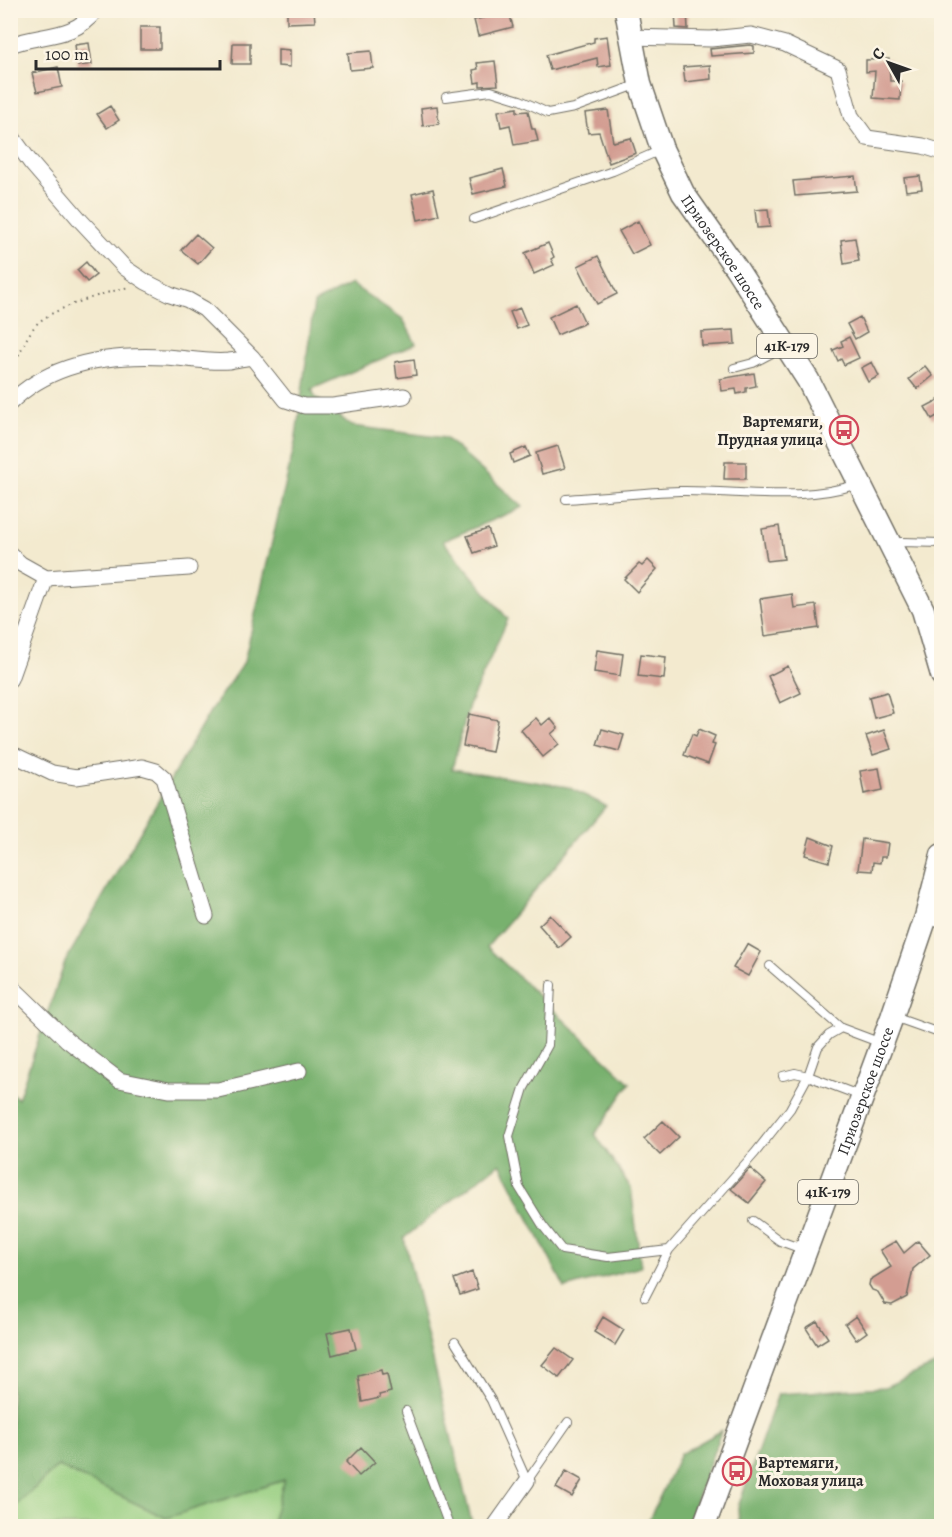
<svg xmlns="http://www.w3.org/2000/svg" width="952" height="1537" viewBox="0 0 952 1537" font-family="Alegreya,serif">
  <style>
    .green { fill: #96ce80; stroke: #607c56; stroke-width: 1.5 }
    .forest { fill: #78b16e; stroke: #526e4c; stroke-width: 1.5 }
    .building { fill: #d39d92 }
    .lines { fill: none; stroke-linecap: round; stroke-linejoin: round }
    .lane-casing { stroke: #716e64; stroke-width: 10 }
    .street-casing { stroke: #716e64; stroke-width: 17 }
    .primary-casing { stroke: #716e64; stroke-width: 25 }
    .path { stroke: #716e64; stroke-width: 2; stroke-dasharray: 1.5 4.5; stroke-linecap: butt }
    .lane { stroke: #fff; stroke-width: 8 }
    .street { stroke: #fff; stroke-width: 15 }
    .primary { stroke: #fff; stroke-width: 22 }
    .labels { text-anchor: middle; stroke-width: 6; stroke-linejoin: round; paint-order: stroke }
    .shield { fill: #fcf5e5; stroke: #6a6863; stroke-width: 1.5 }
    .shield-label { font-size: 15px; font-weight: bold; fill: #2b2b2b }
    .street-label { font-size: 16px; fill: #2b2b2b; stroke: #fcf5e5 }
    .poi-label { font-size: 16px; font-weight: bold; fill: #2b2b2b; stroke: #fcf5e5; text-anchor: end }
  </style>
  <rect width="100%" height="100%" fill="#fcf5e5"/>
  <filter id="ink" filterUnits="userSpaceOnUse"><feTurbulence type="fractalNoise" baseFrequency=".0167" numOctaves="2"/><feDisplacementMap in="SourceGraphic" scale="12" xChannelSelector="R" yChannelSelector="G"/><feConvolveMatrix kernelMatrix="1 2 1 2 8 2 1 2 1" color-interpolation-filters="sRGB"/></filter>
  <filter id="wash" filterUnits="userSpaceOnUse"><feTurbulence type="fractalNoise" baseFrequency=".008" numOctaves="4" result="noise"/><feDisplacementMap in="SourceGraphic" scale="24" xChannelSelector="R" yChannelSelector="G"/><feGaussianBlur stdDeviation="1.35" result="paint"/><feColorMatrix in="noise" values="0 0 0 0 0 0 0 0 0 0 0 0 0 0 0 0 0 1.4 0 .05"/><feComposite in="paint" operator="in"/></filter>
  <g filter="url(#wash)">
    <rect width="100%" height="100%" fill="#f3eacf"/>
    <!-- green -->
    <path class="green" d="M58,1466L166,1518L285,1480L271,1526H11V1510Z"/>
    <!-- forest -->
    <path class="forest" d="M351,284L403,319L416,344L312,389L315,397L352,426L445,438L523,507L443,541L508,619L469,705L452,769L568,787L606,806L487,947L630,1083L595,1134L631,1188L641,1267L565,1288L500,1163L404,1238L471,1520L475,1526H271L284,1480L166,1518L58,1466L11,1510V1092L18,1099L65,962L212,708L244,662L295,443L314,303Z
      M941,1362V1526H739L738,1507L778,1394L885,1387Z
      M721,1431L687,1526H646L680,1454Z"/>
    <g id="blocks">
      <!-- building -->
      <path class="building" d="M287,10H314L315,22L287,23Z
        M675,10H687L688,29L676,28Z
        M509,12L513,27L478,36L474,20Z
        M140,27H160V49H140Z
        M607,36L611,65L598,67L597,58L550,70L546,55L594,42V38Z
        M89,43L92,64L78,66L75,45Z
        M233,43H250V64H232Z
        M750,45L754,46V53L711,56L710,49Z
        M278,49L290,50V67L278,66Z
        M371,51L373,68L350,70L348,53Z
        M889,59L890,81H901L900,100L873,98L875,71L866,72V60Z
        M495,61L498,85L480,86V82L475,83L473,70L478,69L477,63Z
        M710,65L711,79L685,82L683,67Z
        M58,67L62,87L37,92L32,73Z
        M110,106L119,120L107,128L97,114Z
        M437,106L439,124L423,126L421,108Z
        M517,108V112L528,111L532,129H535L538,141L514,145L510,125L501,127L498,111Z
        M608,110L613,142L631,138L636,153L609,163L599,132L588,133L585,113Z
        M503,169L507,186L473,194L469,178Z
        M855,176L857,191L795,196L793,181Z
        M920,176L922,189L906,191L904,178Z
        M433,189L439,215L418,220L412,194Z
        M768,209L770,227L757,228L755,210Z
        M638,221L650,245L632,254L619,231Z
        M196,234L212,248L198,264L181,250Z
        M855,238L859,261L844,264L841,240Z
        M548,243L554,257L551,259L554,265L534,274L525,253Z
        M598,256L617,294L597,304L578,266Z
        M86,262L96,275L87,282L77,270Z
        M576,304L585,323L557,335L549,317Z
        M520,308L527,325L517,329L510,312Z
        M860,317L867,332L855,339L847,324Z
        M734,330L735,344L702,346L701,332Z
        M849,337L859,358L844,365L841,359L838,361L833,350L843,346L841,341Z
        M414,359L416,375L397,378L395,362Z
        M872,362L879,376L868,382L861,368Z
        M925,366L933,376L917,389L909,379Z
        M754,373L756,386L746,388V392L737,394L736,389L722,391L720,379Z
        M942,398V413L932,419L925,407Z
        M558,446L565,468L542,474L536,453Z
        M526,447L530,456L513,463L510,454Z
        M725,462H746V479H724Z
        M779,526L784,559L767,561L762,529Z
        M488,529L494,546L474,553L467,536Z
        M648,560L657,569L637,592L624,579L639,564L642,566Z
        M792,594L794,608L816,605L819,628L765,636L760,599Z
        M597,650L623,654L620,676L594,672Z
        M641,654L666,657L664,679L638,676Z
        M788,666L801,693L780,703L768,676Z
        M887,692L893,713L874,718L869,697Z
        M469,714L498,720L492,752L463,746Z
        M536,718L542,725L550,718L558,728L551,734L559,744L543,757L521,730Z
        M602,729L624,735L619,751L597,745Z
        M699,729L715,736L712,744L715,745L708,764L684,755L692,734L696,736Z
        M884,730L891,749L873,755L866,736Z
        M879,768L883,790L864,794L860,771Z
        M810,837L833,846L829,862L805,855Z
        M862,839L888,843L886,857H881L880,863L873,862L872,871L858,870Z
        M550,915L571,937L559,948L539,925Z
        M747,944L761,952L748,976L733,968Z
        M663,1121L679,1137L660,1155L644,1139Z
        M750,1168L766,1182L749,1203L731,1189Z
        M896,1241L904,1253L918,1241L930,1255L913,1269L907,1297L892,1305L885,1304L878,1292L872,1290L869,1285L870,1280L891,1267L880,1250Z
        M472,1272L478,1289L460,1295L454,1279Z
        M856,1316L867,1332L856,1340L845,1324Z
        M603,1317L624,1330L615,1345L594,1332Z
        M817,1321L828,1338L817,1345L806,1328Z
        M351,1328L356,1349L332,1355L327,1333Z
        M556,1348L573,1360L559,1378L542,1365Z
        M381,1370L382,1375L387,1374L391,1392L379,1395L380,1398L362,1402L358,1376Z
        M361,1447L375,1462L359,1476L346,1462Z
        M566,1471L582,1480L572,1497L556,1488Z"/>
    </g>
  </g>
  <g filter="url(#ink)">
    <use href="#blocks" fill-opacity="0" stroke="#716e64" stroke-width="1.5"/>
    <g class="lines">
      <!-- lane casing -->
      <g class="lane-casing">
        <path id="lane" d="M446,97L491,91L520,100L548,113L574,108L639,84
          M474,219L613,171L661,150
          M734,368L753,363L785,346
          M566,499C604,497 642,492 680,491C739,490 801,503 858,484
          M892,543L901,542L942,543
          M927,918L942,925
          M770,966L841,1028L881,1043
          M551,985L548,1045L524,1088L509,1136L519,1187L543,1226L562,1250L608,1257L669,1250
          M894,1017L942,1034
          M783,1076L795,1073L808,1076L861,1096
          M753,1221L780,1241L805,1250
          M645,1297L669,1250L755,1153L790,1109L808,1076L818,1047L829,1035L841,1028
          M455,1342L491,1400L527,1481L568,1422
          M406,1411L449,1526"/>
      </g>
      <!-- street casing -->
      <g class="street-casing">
        <path id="street" d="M630,37L711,39L751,35L785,44L838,69L851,116L867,138L923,146L942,152
          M10,45C43,33 73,40 96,10
          M10,134L31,163L81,221L125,268L146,282L170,294L188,300L204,309L252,357L286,400L304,406H333L404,396
          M10,403C51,362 110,354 165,357C185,358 208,363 229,361C237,360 244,358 252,357
          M10,554L21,564L46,578L189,568
          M10,679L46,578
          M10,753L52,773L76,777L142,767L156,771L164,778L206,916
          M10,985L67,1040L119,1080L169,1090H218L299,1071
          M495,1526L527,1481"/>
      </g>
      <!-- primary casing -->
      <g class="primary-casing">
        <g id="primary">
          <path id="s1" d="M626,10L640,84L662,149L683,193L736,268L808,380L923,610L942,675"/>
          <path id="s2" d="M704,1526L892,1017L926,917L942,855"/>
        </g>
      </g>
      <!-- path -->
      <path class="path" d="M10,371C19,357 25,338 35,326C48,309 108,292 129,287"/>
      <!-- lane -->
      <use href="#lane" class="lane"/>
      <!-- street -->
      <use href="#street" class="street"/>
      <!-- primary -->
      <use href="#primary" class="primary"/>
    </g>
  </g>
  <!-- icons -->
  <defs>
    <g id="bus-ring" transform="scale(1.5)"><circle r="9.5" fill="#fcf5e5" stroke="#d1495b" stroke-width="1.5"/><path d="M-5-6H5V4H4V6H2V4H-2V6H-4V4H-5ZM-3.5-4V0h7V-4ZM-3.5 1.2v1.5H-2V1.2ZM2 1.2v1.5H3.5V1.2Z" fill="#d1495b"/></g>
  </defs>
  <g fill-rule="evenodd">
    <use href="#bus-ring" x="844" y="430"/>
    <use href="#bus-ring" x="737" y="1471"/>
  </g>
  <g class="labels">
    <!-- shield labels -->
    <g class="shield">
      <rect x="757" y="334" width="60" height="24" rx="4.5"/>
      <rect x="798" y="1180" width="60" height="24" rx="4.5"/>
    </g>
    <g class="shield-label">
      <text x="787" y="351">41К-179</text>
      <text x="828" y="1197">41К-179</text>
    </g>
    <!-- street labels -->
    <g class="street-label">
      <text dy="6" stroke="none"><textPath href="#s1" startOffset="264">Приозерское шоссе</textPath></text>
      <text dy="6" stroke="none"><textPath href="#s2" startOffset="464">Приозерское шоссе</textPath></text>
    </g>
    <!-- poi labels -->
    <g class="poi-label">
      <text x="823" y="427">Вартемяги,<tspan x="823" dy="18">Прудная улица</tspan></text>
      <text x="758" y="1468" text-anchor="start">Вартемяги,<tspan x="758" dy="18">Моховая улица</tspan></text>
    </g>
  </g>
  <!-- margin -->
  <rect width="952" height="1537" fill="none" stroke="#fcf5e5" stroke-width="36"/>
  <!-- north arrow -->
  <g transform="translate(889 63) rotate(310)" stroke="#fcf5e5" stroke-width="4.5" paint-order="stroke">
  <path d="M0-4.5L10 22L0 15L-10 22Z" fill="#2b2b2b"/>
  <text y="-9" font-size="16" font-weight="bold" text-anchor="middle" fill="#2b2b2b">С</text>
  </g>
  <!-- scale -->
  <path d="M36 60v9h184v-9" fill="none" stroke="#2b2b2b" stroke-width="3"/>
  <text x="45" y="60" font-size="18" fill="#2b2b2b" stroke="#fcf5e5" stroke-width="4.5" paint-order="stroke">100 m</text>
</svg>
